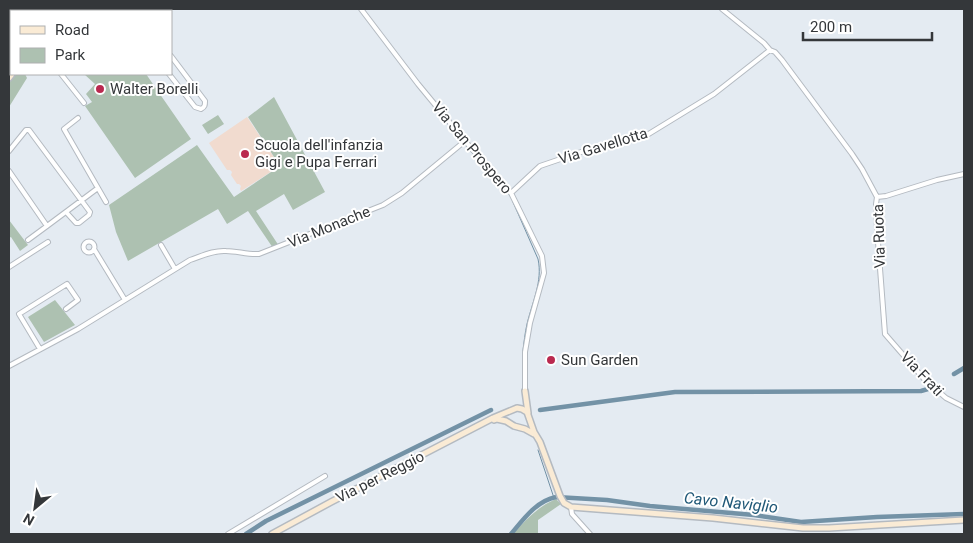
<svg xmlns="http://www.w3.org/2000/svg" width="973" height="543" viewBox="0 0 973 543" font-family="Roboto,sans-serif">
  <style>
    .education { fill: #f1dbcf }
    .green { fill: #adc1b1 }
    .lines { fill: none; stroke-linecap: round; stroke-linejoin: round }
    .stream { stroke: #7392a6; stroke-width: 1 }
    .canal { stroke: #7392a6; stroke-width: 4.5 }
    .street-casing { stroke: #b4bac1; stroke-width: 6 }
    .secondary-casing { stroke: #b4bac1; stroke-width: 8 }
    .street { stroke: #fff; stroke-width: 4 }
    .secondary { stroke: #faebd5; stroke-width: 5 }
    .poi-dot { fill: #ba294f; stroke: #fff; stroke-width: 2 }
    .labels { text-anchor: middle; stroke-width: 4; stroke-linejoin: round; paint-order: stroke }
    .poi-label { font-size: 15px; fill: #34373a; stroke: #fff; text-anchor: start }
    .street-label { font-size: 15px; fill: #34373a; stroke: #fff }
    .water-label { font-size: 16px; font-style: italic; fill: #205877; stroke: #fff }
  </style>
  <rect width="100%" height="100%" fill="#e4ebf2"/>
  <!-- education -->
  <path class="education" d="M247,117L280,166L241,191L240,189L241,186L239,184H237L231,175L232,172L230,170H227L209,143Z"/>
  <!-- green -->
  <path class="green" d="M64,9H127L130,11H62Z
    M15,74H25L27,78L9,107V83Z
    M84,74H146L191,139L135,178L85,106L92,102L86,94L95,84Z
    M274,97L325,192L293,210L284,194L256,211L279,246L273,248L248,211L227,224L218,209L128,261L116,232L109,205L197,145L234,197L280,166L248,117Z
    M218,115L224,124L208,134L202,125Z
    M9,220L28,245L20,251L11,237L9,238Z
    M55,300L75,325L44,342L28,317Z
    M556,499L561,504L538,520V534H513C527,519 537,507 556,499Z"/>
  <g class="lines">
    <!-- stream -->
    <path class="stream" d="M469,149L509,194
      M513,202L538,259C543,281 532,303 527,324C525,333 524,342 523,351
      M538,450L554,498"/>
    <!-- canal -->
    <path class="canal" d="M954,374L964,368
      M540,410L675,392L921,391L928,389
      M246,534L266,521L491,410
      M511,534C523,520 536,501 556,497L607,500L650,506L754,515L801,522L877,517L964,514"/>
    <!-- street casing -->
    <g class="street-casing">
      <path id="street" d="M136,9L139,11
        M361,9L418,84L465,141L511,193L542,256L544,273L530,323L525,352V391
        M722,9L764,43L770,50
        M61,74L84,103
        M169,74L195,107L201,109C205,107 205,105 205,101L171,56
        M78,118L64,129L106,202
        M9,151L26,130H29L90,212L89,215L79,223H76L66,212
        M9,171L47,226L98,188
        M511,193L540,166L584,151L647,135L714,94L770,50L775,52L782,60L852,154L862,169L877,197
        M877,197L876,204L877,229L885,334L925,380L946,398L964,407
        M877,197L886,196L937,180L964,174
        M28,240L47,226
        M83.5 247a5.5 5.5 0 1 1 11 0a5.5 5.5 0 1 1-11 0Z
        M161,245L175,269
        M94,249L125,300
        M9,267L48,242
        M40,349L19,314L67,284L78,300L66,309
        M9,366L78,329L190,260C202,256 214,250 226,251C237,251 248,255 259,254L383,205L402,193L465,141
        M571,507L572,514L590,534
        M228,534L325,476"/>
    </g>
    <!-- secondary casing -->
    <g class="secondary-casing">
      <path id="secondary" d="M53,11L55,9
        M9,78L12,74
        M525,391L528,413
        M494,420L497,419L506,421L514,426L525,429L534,434
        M272,534L331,502L493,418L517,408L522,409L527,412L534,432L540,442L560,496L564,503L571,507L713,518L803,528H829L964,520"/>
    </g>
    <!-- street -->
    <use href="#street" class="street"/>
    <!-- secondary -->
    <use href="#secondary" class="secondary"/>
  </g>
  <!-- markers -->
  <g class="poi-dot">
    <circle cx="100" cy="89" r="5"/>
    <circle cx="245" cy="154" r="5"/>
    <circle cx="551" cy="360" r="5"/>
  </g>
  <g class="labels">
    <!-- poi labels -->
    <g class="poi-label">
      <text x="110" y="94">Walter Borelli</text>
      <text x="255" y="150">Scuola dell'infanzia<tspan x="255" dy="17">Gigi e Pupa Ferrari</tspan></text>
      <text x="561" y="365">Sun Garden</text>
    </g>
    <!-- street labels -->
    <g class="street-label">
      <text transform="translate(603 146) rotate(-17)" y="5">Via Gavellotta</text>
      <text transform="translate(472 148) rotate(50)" y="5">Via San Prospero</text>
      <text transform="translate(329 227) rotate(-22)" y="5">Via Monache</text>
      <text transform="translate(879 236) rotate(-92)" y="5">Via Ruota</text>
      <text transform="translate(922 374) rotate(46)" y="5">Via Frati</text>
      <text transform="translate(380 477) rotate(-27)" y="5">Via per Reggio</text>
    </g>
    <!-- water labels -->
    <g class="water-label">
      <text transform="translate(731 502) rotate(6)" y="6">Cavo Naviglio</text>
    </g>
  </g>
  <!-- border -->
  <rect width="973" height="543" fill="none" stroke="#34373a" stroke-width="20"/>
  <!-- legend -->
  <rect x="10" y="10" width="162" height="65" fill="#ffffff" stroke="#aeafb0"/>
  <rect x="20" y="26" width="25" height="8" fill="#faebd5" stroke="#aeafb0"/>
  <text x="55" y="35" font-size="15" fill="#34373a">Road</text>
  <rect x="20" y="48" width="25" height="15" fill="#adc1b1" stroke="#aeafb0"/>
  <text x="55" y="60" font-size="15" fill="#34373a">Park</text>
  <!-- north arrow -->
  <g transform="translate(35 508) rotate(209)" stroke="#ffffff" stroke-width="4" paint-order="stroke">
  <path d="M0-4L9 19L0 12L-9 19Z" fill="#34373a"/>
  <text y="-8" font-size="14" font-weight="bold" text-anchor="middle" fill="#34373a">N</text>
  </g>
  <!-- scale -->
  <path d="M803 32v8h129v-8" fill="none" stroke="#34373a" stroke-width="2.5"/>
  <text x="810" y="32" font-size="15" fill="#34373a" stroke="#ffffff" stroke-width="4" paint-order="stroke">200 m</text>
</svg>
